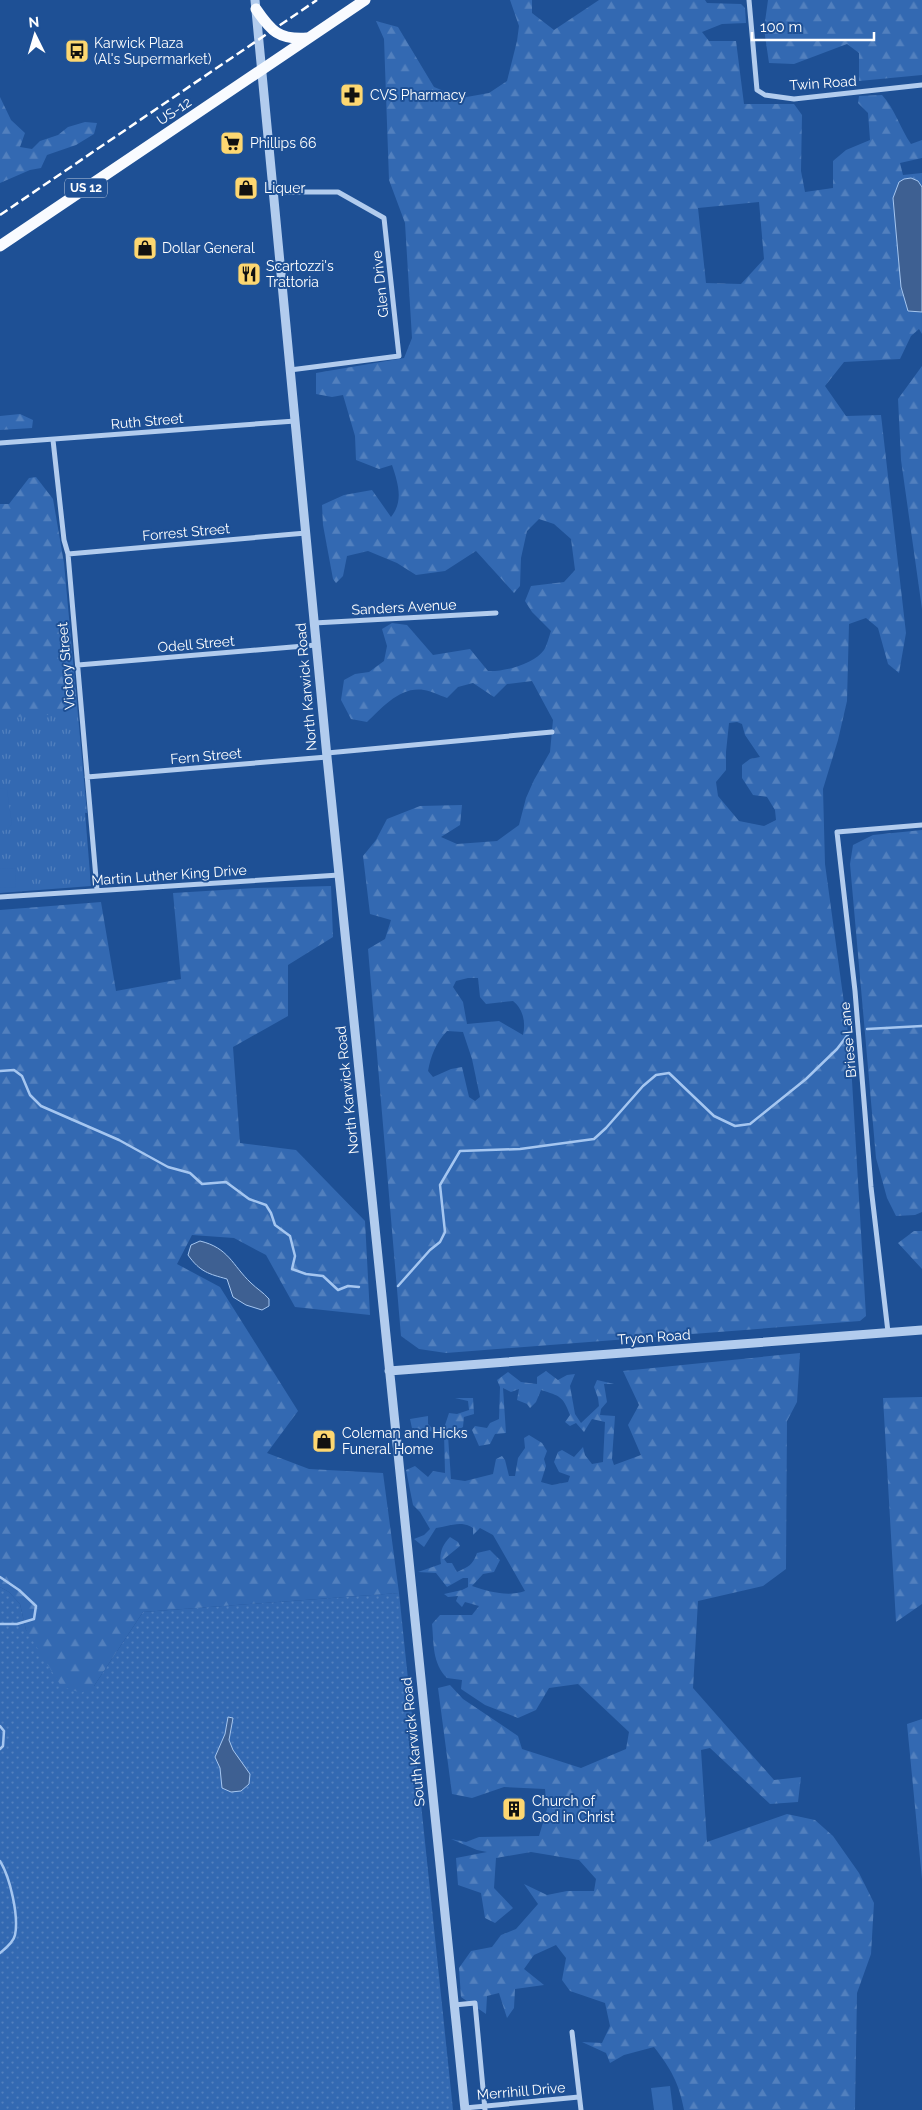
<svg xmlns="http://www.w3.org/2000/svg" width="922" height="2110" viewBox="0 0 922 2110" font-family="Raleway,sans-serif">
  <style>
    .grass { fill: url(#grass-dots) }
    .forest { fill: url(#forest-firs); fill-rule: evenodd }
    .park { fill: url(#park-tufts) }
    .garden { fill: #3369b2 }
    .water { fill: #3e6092; stroke: #a5c6f0 }
    .lines { fill: none; stroke-linecap: round; stroke-linejoin: round }
    .stream { stroke: #a5c6f0; stroke-width: 2.5 }
    .minor { stroke: #b2ccee; stroke-width: 5 }
    .tertiary { stroke: #b2ccee; stroke-width: 9 }
    .primary { stroke: #f9fbff; stroke-width: 11 }
    .rail { stroke: #fff; stroke-width: 2.5; stroke-dasharray: 9 4; stroke-linecap: butt }
    .labels { text-anchor: middle; stroke-width: 4; stroke-linejoin: round; paint-order: stroke }
    .shield { fill: #1e5095; stroke: #bccadf; stroke-width: 1 }
    .shield-label { font-size: 12px; font-weight: bold; fill: #fff }
    .poi-label { font-size: 14px; fill: #fff; stroke: #1e5095; text-anchor: start }
    .street-label { font-size: 14px; fill: #fff; stroke: #1e5095 }
  </style>
  <defs>
    <pattern id="grass-dots" width="8" height="8" patternUnits="userSpaceOnUse" patternTransform="scale(1.25)"><rect width="8" height="8" fill="#3369b2"/><path d="M2 2h.1M6 6h.1" fill="none" stroke="#5280be" stroke-width="1.8" stroke-linecap="round"/></pattern>
    <pattern id="forest-firs" width="22" height="20" patternUnits="userSpaceOnUse" patternTransform="scale(1.25)"><rect width="22" height="20" fill="#3369b2"/><path d="M5 1l3.5 6h-7zM16 11l3.5 6h-7z" fill="#5280be"/></pattern>
    <pattern id="park-tufts" width="24" height="20" patternUnits="userSpaceOnUse" patternTransform="scale(1.25)"><rect width="24" height="20" fill="#3369b2"/><path d="M3 7l-1-3M5 7V3M7 7l1-3M15 17l-1-3M17 17v-4M19 17l1-3" fill="none" stroke="#5280be"/></pattern>
  </defs>
  <rect width="100%" height="100%" fill="#1e5095"/>
  <!-- grass -->
  <path class="grass" d="M0,1587L9,1592L20,1604L26,1630L94,1686L143,1612L399,1593L453,2110H0Z"/>
  <!-- forest -->
  <path class="forest" d="M510,0H532V13L554,30L599,0H705L707,3L741,4L745,8L746,23L722,24L702,32L709,41H736L744,104H794L802,115L801,171L805,192L833,188V161L846,150L870,140L868,113L858,103L859,96L882,95C895,109 900,128 911,144L922,140V158L900,163L903,175L922,173V187L918,181L908,311L922,312V334L919,329L911,336L900,359L844,362L825,386L846,416L881,415L906,633L899,673L888,664L878,628L866,618L849,624L847,701L838,740L823,789L825,864L850,1047L866,1316L860,1321L446,1353L419,1349L401,1336L368,949L385,939L391,920L370,914L363,856L376,840L387,819L420,806L462,805L460,825L441,837L457,844L497,841L519,825L526,798L534,780L550,752L553,720L532,681L507,684L494,697L473,683L458,687L447,698C439,695 431,691 424,690C400,686 382,708 367,722L351,719L341,700L344,680L355,674L369,672L384,661L387,646L382,629L392,623L407,625L433,655L470,649L488,671C504,672 534,664 544,650C547,645 549,637 551,631L532,612L525,601L531,586L564,582L575,570L571,539L554,524L539,519L527,531L521,558L520,586L514,593L476,551L445,571L416,575L397,563L368,551L347,556L343,576L336,583L333,579L323,525L322,505L344,495L372,490L391,517C404,501 398,483 392,465L379,469L356,460L355,436L343,395L332,397L316,394V373L404,358L412,338L405,223L389,180L384,39L376,21L398,27L434,87L461,98L489,93L507,81L517,41L519,26ZM759,202L764,259L741,284L706,283L698,208ZM737,722L742,724L745,735L760,757L750,759L742,765V778L753,795L767,797L775,810L776,820L764,826L739,821L718,796L716,782L726,770V752L729,723ZM468,978H478L480,997L486,1004L513,1001C523,1009 526,1022 523,1035L499,1021L467,1024L463,1002L453,987L456,981ZM447,1031L463,1032L472,1059L480,1097L475,1101L469,1097L462,1067L451,1069L433,1077L428,1071C431,1055 436,1043 447,1031Z
    M768,0H922V75L859,81V53L847,44L794,64L769,63L764,29Z
    M0,97L11,120L25,133L20,147L32,149L40,141L58,135L68,127L85,122L97,123L94,134L76,145L47,155L41,168L30,170L0,183Z
    M922,366V609L901,460L898,399Z
    M20,414L33,420L32,428L0,430V416Z
    M36,477L53,499L64,563L87,813L78,812L0,736V504H9L29,478Z
    M922,830V1212L915,1215L896,1216L887,1198L876,1158L850,864L853,845L873,835Z
    M331,886L333,937L288,965V1016L233,1047L240,1143L296,1150L365,1221L370,1315L295,1307L266,1255L234,1238L192,1235L177,1264L220,1287L298,1411L267,1453L309,1469L383,1473L399,1593L143,1612L94,1686L81,1693L61,1686L26,1630L20,1604L9,1592L0,1587V910L101,902L116,991L181,979L173,893L255,888Z
    M914,1231H922V1269L898,1243Z
    M800,1353L797,1402L787,1421L786,1569L763,1586L698,1601L693,1688L774,1780L801,1777L798,1802L770,1804L710,1748L701,1750L707,1842L787,1814L815,1820L833,1836L859,1873L874,1903L871,1954L857,1993L855,2110H684C679,2083 671,2069 654,2047L624,2055L610,2063L606,2053L582,2042L602,2043L610,2026L605,2003L570,1991L562,1980L566,1958L556,1945L534,1955L524,1969L544,1985L515,1989L514,2008L507,2018L499,1993L487,1996L486,2014L461,1997L459,1968L471,1951L492,1947L501,1935L516,1929L538,1904L524,1884L547,1895L567,1891H594L596,1879L579,1860L531,1852L496,1858L494,1888L513,1908L495,1923L485,1918L481,1893L458,1885L456,1858L487,1852L477,1850L451,1839L466,1842L479,1837L539,1836L547,1809L545,1789L504,1787L472,1798L452,1794L438,1688L450,1685L463,1699L518,1736L522,1749L581,1768L626,1749L629,1732L578,1684L549,1688L536,1710L518,1718L485,1705L461,1689L462,1680L447,1678C432,1663 434,1644 432,1624L440,1615H472L479,1606L465,1602L462,1607L456,1601L458,1596L448,1597L444,1594L462,1590L468,1587V1578H463L447,1587L436,1573L418,1572L441,1564C439,1554 442,1545 450,1537L458,1542L460,1546L444,1559L447,1563H452L457,1572C468,1567 473,1565 477,1553L490,1550L500,1560L494,1572L483,1574L472,1586C490,1592 508,1597 525,1591L493,1535L480,1528L473,1535V1528C461,1520 450,1526 436,1528L424,1547L414,1539L424,1535L430,1529L420,1512L413,1505L406,1470L415,1466L428,1477L433,1471L445,1473L444,1433L429,1431L419,1437L413,1433L410,1419L428,1416V1424L435,1431L445,1425L449,1413L457,1414L469,1410L468,1401L455,1398H473L474,1414L464,1417L463,1427L448,1436L451,1479L465,1481L493,1474L496,1459L502,1456L505,1460L509,1476H515L518,1458L525,1448L524,1438L529,1435L542,1443L547,1451L544,1459L546,1466L541,1482L552,1485L568,1482L570,1476L559,1472L554,1462L558,1452L562,1450L574,1457L583,1447L585,1455L592,1464L603,1462L605,1422L592,1419L584,1432L576,1423L570,1426L565,1422L570,1415C563,1396 560,1396 541,1390L536,1402L530,1408L527,1404L517,1400L519,1389L511,1392L503,1388L506,1433L495,1434L490,1444L479,1446L472,1430L475,1426L487,1428L490,1423L499,1419L500,1387L497,1380L508,1372L521,1382L537,1384V1377L546,1371L558,1380L567,1375L575,1374L570,1386L575,1414L581,1423L599,1406L598,1398L594,1387L597,1380L614,1384H604L607,1402L601,1409L600,1415L615,1416L612,1459L614,1465L641,1455L628,1425L639,1405L623,1371Z
    M922,1397V1604L896,1622L883,1398Z
    M922,1719V1879L907,1724Z"/>
  <!-- park -->
  <path class="park" d="M77,713L91,886L0,893V718Z"/>
  <!-- garden -->
  <path class="garden" d="M2,788L7,790L12,825L6,830L0,831V789Z
    M15,868L16,887L0,888V869Z
    M670,2086L673,2110H654L651,2088Z"/>
  <!-- water -->
  <path class="water" d="M911,178L918,181L922,187V312L908,311L901,287L893,198L899,182L904,179Z
    M200,1241C229,1248 232,1265 251,1283C257,1289 263,1292 269,1299V1306L262,1310L246,1305L233,1297L227,1279C209,1274 200,1272 188,1255L191,1245Z
    M228,1717L233,1718L229,1740L233,1750L250,1774L249,1784L241,1791L231,1792L222,1788L220,1768L215,1757L225,1734Z"/>
  <g class="lines">
    <!-- stream -->
    <path class="stream" d="M867,1029L922,1026
      M0,1071L14,1070L22,1076L30,1095L41,1106L119,1140L168,1167L190,1173L202,1184L226,1182L249,1199L266,1205L271,1213L275,1225L290,1236L295,1256L292,1269L306,1274L323,1276L338,1290L348,1286L359,1287
      M398,1286L430,1250L440,1242L445,1232L440,1185L460,1151L520,1149L594,1139L606,1128L643,1086L656,1075L669,1073L714,1116L735,1126L750,1124L806,1079L837,1049L850,1032
      M0,1577L19,1590L36,1606L34,1619L17,1624H0
      M0,1726L4,1731L3,1746L0,1749
      M0,1861C10,1877 19,1916 15,1935C14,1941 5,1949 0,1953"/>
    <!-- minor -->
    <path class="minor" d="M749,0L757,90L765,95L794,99L922,85
      M274,192H338L384,218L399,356L290,370
      M53,440L64,540L68,554L97,890
      M0,443L295,421
      M68,554L306,533
      M314,623L496,613
      M78,665L316,645
      M327,753L552,732
      M87,777L327,757
      M0,897L339,875
      M888,1332L871,1187L855,991L837,832L922,825
      M454,2005L475,2003L485,2110
      M572,2032L581,2110
      M465,2108L579,2097"/>
    <!-- tertiary -->
    <path class="tertiary" d="M255,0L327,757L465,2110
      M389,1371L922,1330"/>
    <!-- primary -->
    <path class="primary" d="M256,9C271,31 279,40 307,38
      M0,246L365,0"/>
    <!-- rail -->
    <path class="rail" d="M0,215L317,0"/>
  </g>
  <!-- icons -->
  <defs>
    <g id="bus-square" transform="scale(1.25)"><rect x="-9" y="-9" width="18" height="18" rx="4" fill="#fdd771" stroke="#1e5095"/><path d="M-5-6H5V4H4V6H2V4H-2V6H-4V4H-5ZM-3.5-4V0h7V-4ZM-3.5 1.2v1.5H-2V1.2ZM2 1.2v1.5H3.5V1.2Z" fill="#111"/></g>
    <g id="pharmacy-square" transform="scale(1.25)"><rect x="-9" y="-9" width="18" height="18" rx="4" fill="#fdd771" stroke="#1e5095"/><path d="M-2-6h4v4h4v4h-4v4h-4v-4h-4v-4h4Z" fill="#111"/></g>
    <g id="supermarket-square" transform="scale(1.25)"><rect x="-9" y="-9" width="18" height="18" rx="4" fill="#fdd771" stroke="#1e5095"/><path d="M-6-5.5h2.5l.6 2H6L4.5 2H-2.5L-4.4-4H-6ZM-1.5 3.2a1.3 1.3 0 1 0 .1 0ZM3 3.2a1.3 1.3 0 1 0 .1 0Z" fill="#111"/></g>
    <g id="shop-square" transform="scale(1.25)"><rect x="-9" y="-9" width="18" height="18" rx="4" fill="#fdd771" stroke="#1e5095"/><path d="M-5-2.5h2.3a2.7 3.5 0 0 1 5.4 0H5L5.5 6h-11ZM-1.5-2.5h3a1.5 2.3 0 0 0-3 0Z" fill="#111"/></g>
    <g id="restaurant-square" transform="scale(1.25)"><rect x="-9" y="-9" width="18" height="18" rx="4" fill="#fdd771" stroke="#1e5095"/><path d="M-5-6h1v4h1v-4h1v4h1v-4h1v5L-1.5 .5V6h-2V.5L-5-1ZM5-6V6H3V1.5H1.5Q1.5-4 5-6Z" fill="#111"/></g>
    <g id="building-square" transform="scale(1.25)"><rect x="-9" y="-9" width="18" height="18" rx="4" fill="#fdd771" stroke="#1e5095"/><path d="M-4-6H4V6H1V3H-1V6H-4ZM-2.5-4.3h1.7v1.8h-1.7ZM.8-4.3h1.7v1.8H.8ZM-2.5-1h1.7V.8h-1.7ZM.8-1h1.7V.8H.8Z" fill="#111"/></g>
  </defs>
  <g fill-rule="evenodd">
    <use href="#bus-square" x="77" y="51"/>
    <use href="#pharmacy-square" x="352" y="95"/>
    <use href="#supermarket-square" x="232" y="143"/>
    <use href="#shop-square" x="246" y="188"/>
    <use href="#shop-square" x="145" y="248"/>
    <use href="#restaurant-square" x="249" y="274"/>
    <use href="#shop-square" x="324" y="1441"/>
    <use href="#building-square" x="514" y="1809"/>
  </g>
  <g class="labels">
    <!-- shield labels -->
    <rect class="shield" x="65" y="178.5" width="42" height="19" rx="4"/>
    <g class="shield-label">
      <text x="86" y="192">US 12</text>
    </g>
    <!-- poi labels -->
    <g class="poi-label">
      <text x="94" y="48">Karwick Plaza<tspan x="94" dy="16">(Al's Supermarket)</tspan></text>
      <text x="370" y="100">CVS Pharmacy</text>
      <text x="250" y="148">Phillips 66</text>
      <text x="264" y="193">Liquer</text>
      <text x="162" y="253">Dollar General</text>
      <text x="266" y="271">Scartozzi's<tspan x="266" dy="16">Trattoria</tspan></text>
      <text x="342" y="1438">Coleman and Hicks<tspan x="342" dy="16">Funeral Home</tspan></text>
      <text x="532" y="1806">Church of<tspan x="532" dy="16">God in Christ</tspan></text>
    </g>
    <!-- street labels -->
    <g class="street-label">
      <text transform="translate(823 83) rotate(-4)" y="5">Twin Road</text>
      <text transform="translate(174 111) rotate(-34)" y="5">US-12</text>
      <text transform="translate(380 284) rotate(-96)" y="5">Glen Drive</text>
      <text transform="translate(147 421) rotate(-5)" y="5">Ruth Street</text>
      <text transform="translate(186 532) rotate(-5)" y="5">Forrest Street</text>
      <text transform="translate(404 607) rotate(-3)" y="5">Sanders Avenue</text>
      <text transform="translate(196 644) rotate(-5)" y="5">Odell Street</text>
      <text transform="translate(66 666) rotate(-95)" y="5">Victory Street</text>
      <text transform="translate(306 687) rotate(-95)" y="5">North Karwick Road</text>
      <text transform="translate(206 756) rotate(-5)" y="5">Fern Street</text>
      <text transform="translate(169 875) rotate(-4)" y="5">Martin Luther King Drive</text>
      <text transform="translate(848 1040) rotate(-95)" y="5">Briese Lane</text>
      <text transform="translate(347 1090) rotate(-96)" y="5">North Karwick Road</text>
      <text transform="translate(654 1337) rotate(-4)" y="5">Tryon Road</text>
      <text transform="translate(413 1742) rotate(-96)" y="5">South Karwick Road</text>
      <text transform="translate(521 2091) rotate(-5)" y="5">Merrihill Drive</text>
    </g>
  </g>
  <!-- north arrow -->
  <g transform="translate(35 35) rotate(355)" stroke="#1e5095" stroke-width="4" paint-order="stroke">
  <path d="M0-4L9 19L0 12L-9 19Z" fill="#ffffff"/>
  <text y="-8" font-size="14" font-weight="bold" text-anchor="middle" fill="#ffffff">N</text>
  </g>
  <!-- scale -->
  <path d="M752 32v8h122v-8" fill="none" stroke="#ffffff" stroke-width="2.5"/>
  <text x="760" y="32" font-size="15" fill="#ffffff" stroke="#1e5095" stroke-width="4" paint-order="stroke">100 m</text>
</svg>
